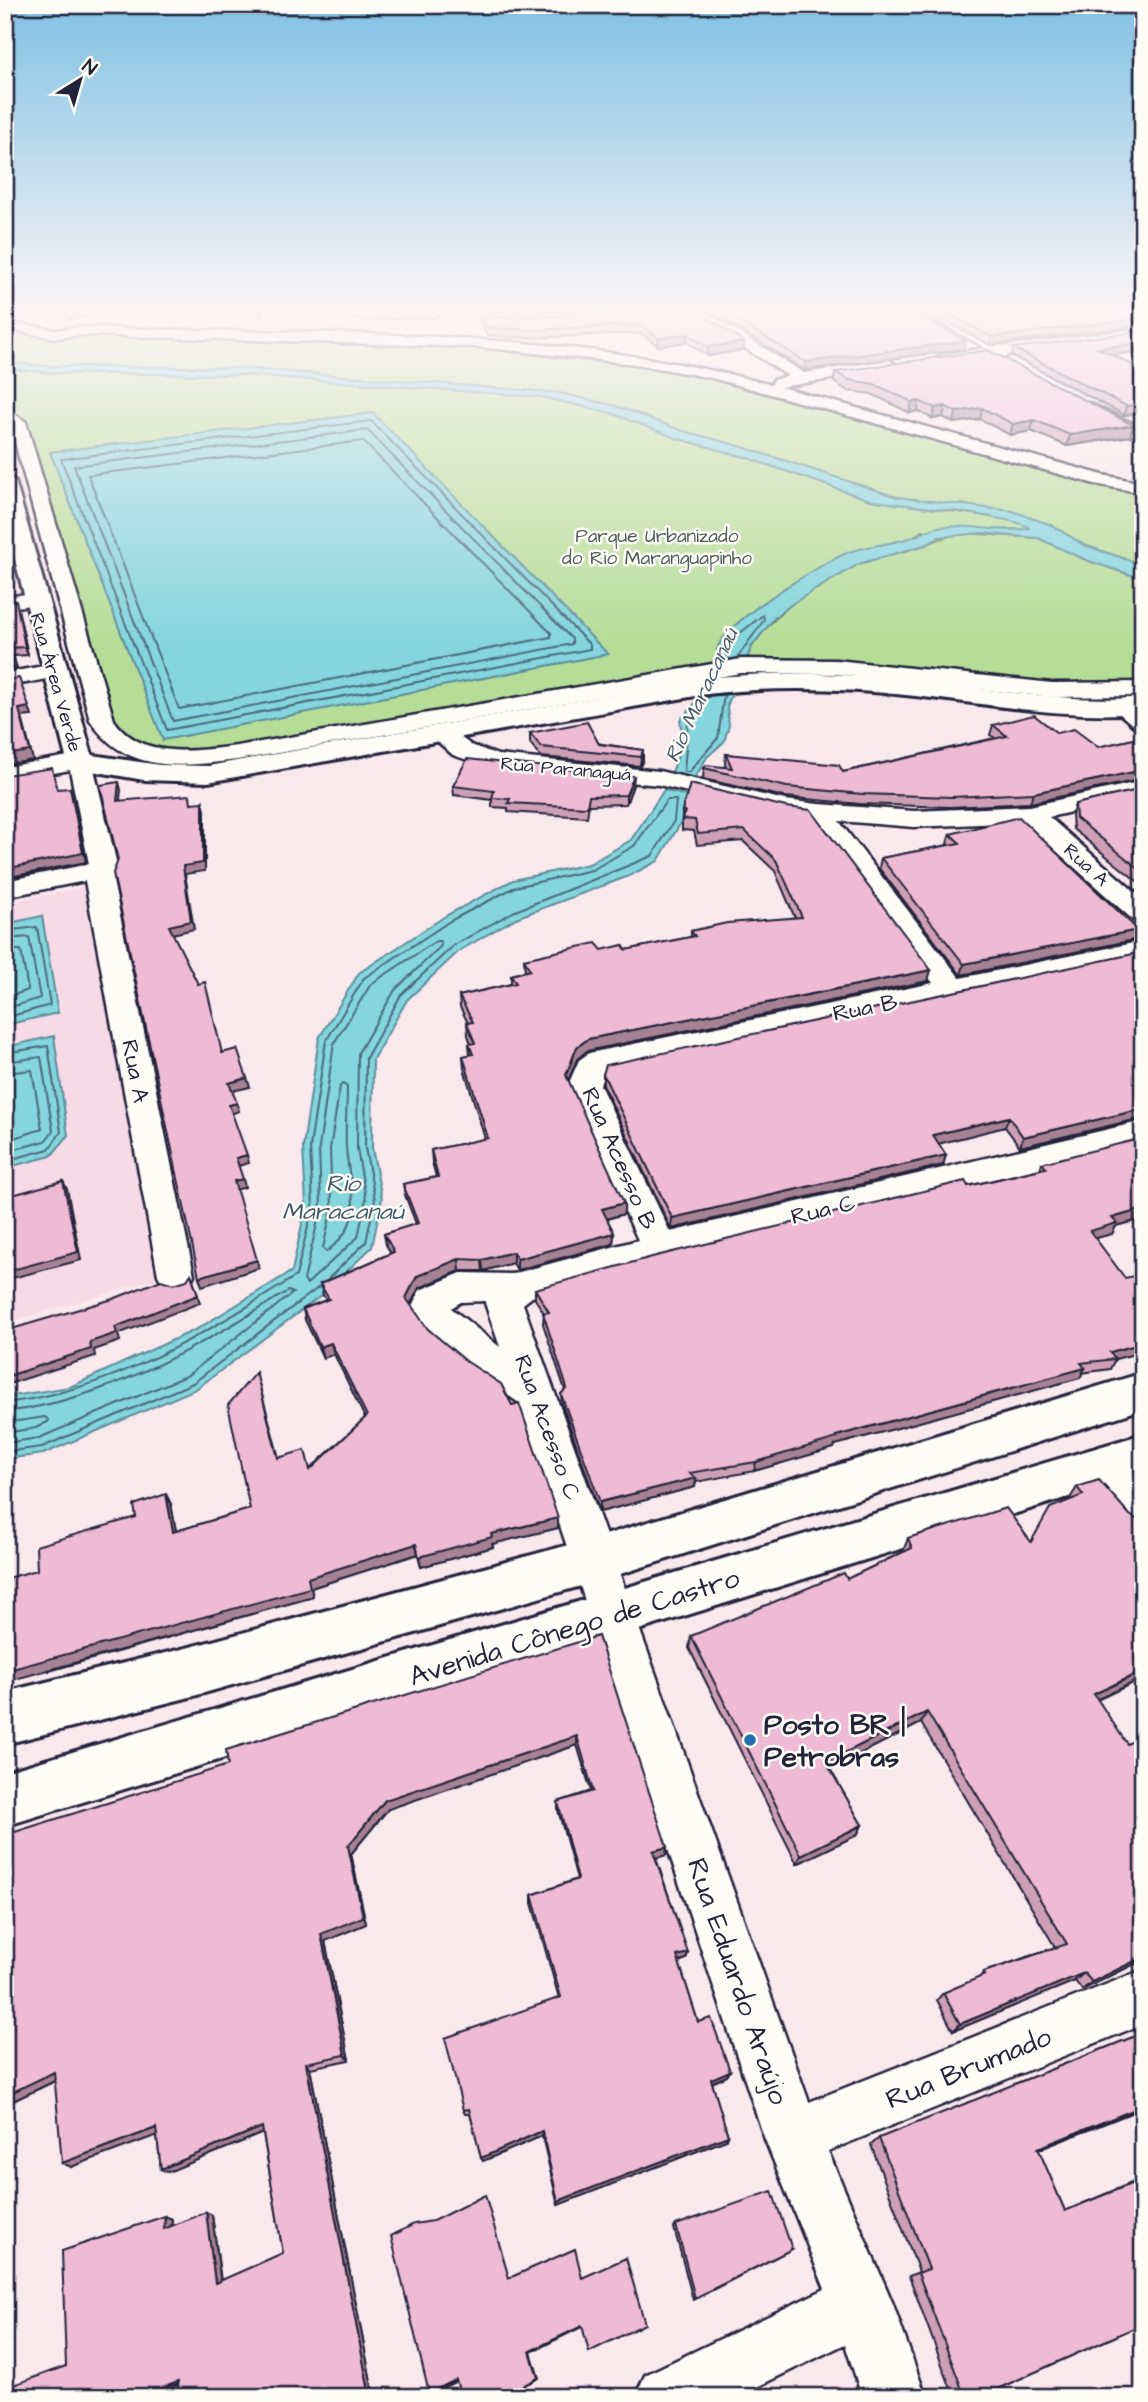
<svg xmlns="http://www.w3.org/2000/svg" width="1148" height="2402" viewBox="0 0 1148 2402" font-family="'Architects Daughter',sans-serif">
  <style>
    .built { fill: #f6dae5 }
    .green { fill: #b6dd98; stroke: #6c806a; stroke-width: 2; fill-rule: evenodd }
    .water { fill: #84d5dd; stroke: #5d8d9c; stroke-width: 2 }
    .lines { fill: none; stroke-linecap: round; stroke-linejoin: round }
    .shore { stroke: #496a7c; stroke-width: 2 }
    .minor-casing { stroke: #22223b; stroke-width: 5 }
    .major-casing { stroke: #22223b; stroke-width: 6 }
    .minor { fill: #fdfcf7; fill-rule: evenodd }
    .major { fill: #fdfcf7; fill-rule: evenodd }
    .wall { fill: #cea0b6; stroke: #22223b; stroke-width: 2 }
    .shaded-wall { fill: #a78294; stroke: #22223b; stroke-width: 2 }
    .building { fill: #efbad4; stroke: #22223b; stroke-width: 2 }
    .poi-dot { fill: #1f6fb2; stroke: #fdfcf7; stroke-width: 2.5 }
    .labels { text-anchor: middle; stroke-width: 5; stroke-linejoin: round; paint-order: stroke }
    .far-park-label { font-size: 19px; fill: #4e5a57; stroke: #fdfcf7 }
    .far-street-label { font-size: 19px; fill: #22223b; stroke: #fdfcf7 }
    .far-water-label { font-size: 21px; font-style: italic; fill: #3f586c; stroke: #fdfcf7 }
    .street-label { font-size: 23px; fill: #22223b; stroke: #fdfcf7 }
    .water-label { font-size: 24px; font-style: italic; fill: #3f586c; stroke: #fdfcf7 }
    .near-street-label { font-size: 28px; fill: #22223b; stroke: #fdfcf7 }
    .near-poi-label { font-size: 28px; font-weight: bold; fill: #22223b; stroke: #fdfcf7; text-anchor: start }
  </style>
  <rect width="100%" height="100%" fill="#f9e8ec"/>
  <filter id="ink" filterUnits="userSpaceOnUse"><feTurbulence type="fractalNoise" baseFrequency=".0143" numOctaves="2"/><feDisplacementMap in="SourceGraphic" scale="14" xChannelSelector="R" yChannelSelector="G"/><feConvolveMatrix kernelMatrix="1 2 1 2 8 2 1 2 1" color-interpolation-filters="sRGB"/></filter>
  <g filter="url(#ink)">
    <!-- built -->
    <path class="built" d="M84,887L169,1275L5,1323V903Z"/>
    <!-- green -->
    <path class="green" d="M5,325L31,331L382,338L656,363L1143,488V565L1084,545L1051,525L962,504H937L897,497L736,445L683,431L616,406L559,393L241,368L41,366L5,362Z
      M5,369L58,373L248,375L541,397L611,413L676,438L745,457L870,500L1009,519L1026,524L1030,529L922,531L911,538L846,554L786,587L732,629L716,669L197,758L115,738L18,422L5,412ZM373,413L163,740V739L50,452Z
      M961,533L1038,538L1086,560L1143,579V689L741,666C762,621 815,579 862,563C883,556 905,552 925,545C938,540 946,536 961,533Z"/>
    <!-- water -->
    <path class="water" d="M5,362L41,366L241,368L559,393L616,406L683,431L736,445L897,497L1013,511L1051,525L1084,545L1143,565V579L1086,560L1038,538L982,533L939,537L928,544L859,564L793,603L776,616L752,646L727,706L729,725L724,742L707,757L693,781L670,776C678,760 684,738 680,720C699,701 710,682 721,658L717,650C722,623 820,564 847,553C867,545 890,545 910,538C920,535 928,529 939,527C969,523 1000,534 1029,528C1018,516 897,505 870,500L745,457L676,438L611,413L541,397L248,375L58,373L5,369Z
      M373,413L608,654L163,740L50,452Z
      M664,790L687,796L680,824L658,861L629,876L516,918L459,951L407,1000L373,1059L372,1148L382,1199L372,1247L322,1295L196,1389L43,1454L5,1459V1397L70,1387L197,1329L292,1271L306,1205L303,1147L319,1038L359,973L447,915L513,880L589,864L631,840Z
      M42,916L58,1013L5,1025V924Z
      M54,1036L68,1136L51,1156L5,1168V1047Z"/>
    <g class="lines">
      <!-- shore -->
      <path class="shore" d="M371,421L590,645V649L167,730L61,459Z
        M367,430L572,639V644L173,721L74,466Z
        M363,441L551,633V637L179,709L88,475Z
        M727,660L725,645L763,615L764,620L737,658
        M710,695L688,722L684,772H689L718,738L724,694
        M5,931L37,927L50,1005L5,1018
        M5,939L29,937L40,998L5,1009
        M436,941H440L441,946L395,990L358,1053L357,1149L366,1199L358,1237L307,1284L304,1280L321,1207L319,1148L334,1043L371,984Z
        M5,950H21L28,990L5,998
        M5,1053L48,1046L61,1132L49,1149L5,1161
        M5,1062L41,1057L53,1131L45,1141L5,1152
        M5,1073L32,1070L42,1129L5,1141
        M343,1084L347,1087C347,1107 345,1127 346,1147C349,1191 368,1221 326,1252L323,1248L332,1208L330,1149L340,1086Z
        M5,1403C114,1390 205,1334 296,1276L313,1206L310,1147L326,1041L364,978L450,921L515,887L592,870L634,846L667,800H676L674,821L652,856L513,912L454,945L401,995L366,1058L365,1148L375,1199L366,1242L329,1278
        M5,1412C111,1399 199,1346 288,1291L293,1293L188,1375L39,1438L5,1443
        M5,1423L45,1417L49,1421L36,1428L5,1433
        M5,1452L42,1447L193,1383L319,1287"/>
      <!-- minor casing -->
      <g class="minor-casing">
        <path id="minor" d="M681,307H698L804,373L889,360L897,365L889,370L780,387L1103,475L1143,483V493L1095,484L712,378L636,364L478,347L81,335L55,338L5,329V321L55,330L81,327C312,336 547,324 772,385L773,380L788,376Z
          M912,307H930L1004,346L1143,328V336L1013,353L1006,357L999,355L945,362L938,358L940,355L986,348Z
          M1089,403L1143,428V440L1083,411L1081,408Z
          M5,407L26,422L114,720C141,760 195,751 237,746L741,659L836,660L1052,683L1143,682V696L1052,697L836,674L741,673L237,760C180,767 125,774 90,720L10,424L5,420Z
          M34,593L44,599L41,603L5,609V597Z
          M54,664L65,671L62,676L5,687V673Z
          M1124,700L1143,710V729L1135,727L1112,707L1116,702Z
          M440,726L448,728L471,745L498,755L659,771L785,800L819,804L914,811L1030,806L1143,781V796L1049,817L1143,899V922L1133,920L1024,822L914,827L839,821L960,978L1143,941V959L610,1070L604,1074L600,1085L670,1232L1143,1121V1145L660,1262L532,1297L523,1304L809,2102L1143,1970V2024L828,2151L893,2304L926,2397H862L845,2344L736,2397H635L645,2375L825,2289L764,2137L519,1403C483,1377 431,1350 410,1310L420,1290L461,1273L512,1274L638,1240L568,1085L579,1060L589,1053L933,983L811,819L785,816L659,785L494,769L453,755L428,733L432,728ZM486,1301L485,1303L500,1347L451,1308L461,1302Z
          M80,754L89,756L92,761L118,869L113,881L194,1275L189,1285L176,1289L163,1285L158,1275L85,881L5,897V881L89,864L70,770L5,782V767Z
          M1101,1450L1116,1455L1143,1487V1538C1117,1528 1092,1493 1080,1468L1086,1455Z"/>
      </g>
      <!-- major casing -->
      <g class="major-casing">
        <path id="major" d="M5,475L15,481L92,755L160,765L208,766L707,678C777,671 845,673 915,681C991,689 1066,704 1143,697V713C1066,719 991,704 915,696C845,688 777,686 707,694L208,782L144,780L80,769L70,767L67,761L5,521Z
          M1143,1373V1409L595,1582L190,1697L5,1744V1692L190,1647L595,1538Z
          M1143,1434V1474L5,1826V1772Z"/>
      </g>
      <!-- minor -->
      <use href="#minor" class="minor"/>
      <!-- major -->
      <use href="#major" class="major"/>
    </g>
    <!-- wall -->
    <path class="wall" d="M59,307H148L149,309L68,319Z
      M255,307H263L261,317Z
      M342,307H691L744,342L743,350L708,356L687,342L658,346L644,335L633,333L532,338L494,336L487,335L482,326L481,318L617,314V312L610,310L442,313L434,318L348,320Z
      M703,307H904L964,349L805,370Z
      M919,307H1143V325L990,345Z
      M1013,348L1112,355L1143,370L1124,415L1012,356Z
      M835,372L1133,425L1130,436L1067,446L1031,431L1010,435L980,419L954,423L943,417L933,419L918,411L910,413L872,394L848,391L834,382Z
      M18,609L28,655L13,656L17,668L5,671Z
      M993,725L1057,733L1098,747L1143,737V779L1030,803L950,807L860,804L785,797L703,779L704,768L726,767L725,764L726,754L843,772L995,738L990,735Z
      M530,733L643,750V760L640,766L541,757L530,743Z
      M690,784L928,981L587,1051L577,1059L568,1080L624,1214L607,1219L614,1233L613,1244L517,1270L513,1263L483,1271H460L419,1288L410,1304L558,1528L492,1544L493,1547L421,1567L418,1554L311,1588L313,1597L49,1671L9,1598L37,1570L136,1517L171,1504L176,1531L250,1509L259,1383L279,1458L310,1469L365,1418L334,1354L323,1358L305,1320L303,1309L326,1300L323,1295L320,1284L391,1253L386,1245L384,1234L416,1224L405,1195L403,1184L436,1177L432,1162L431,1150L485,1139L464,1068L463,1056L470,1055L469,1044H471L468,1035L467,1023H468L460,1007L459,996L511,984V975L525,971L524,959L602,950H626L691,937V931L795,918L775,871L743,841L697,845L694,831L682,830V811Z
      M633,785L626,804L589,805L587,817L508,812V808L492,807V800L454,795L453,786Z
      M1143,789V886L1073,829L1072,815L1075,804Z
      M950,834L1138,930L1134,940L961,975L879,868L881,858L948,845L947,844Z
      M1143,952V1119L1020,1147L1005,1127L938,1143L946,1155L943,1165L671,1229L603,1085V1074Z
      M1042,1163L1116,1226L1112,1234L1095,1238L1115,1359L1110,1369L1082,1373L1080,1378L835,1445L834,1448L754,1471L696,1482L695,1487L600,1512L562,1404L561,1394L565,1390L543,1324L544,1313L535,1299V1289L1040,1169Z
      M1143,1473V1483L1139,1478Z
      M1077,1487L1143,1523V1681L1141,1679L1097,1700L1143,1960L1082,1990L1075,1981L953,2031L937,2000L943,1993L979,1978L984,1972L1055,1947L921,1723L830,1769L862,1825L857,1835L797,1864L689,1648L691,1636L847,1579L903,1552L908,1538L1031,1542L1070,1501L1069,1500Z
      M598,1636L666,1855L656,1858L688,1953L686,1959L679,1962L698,2022L730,2071L727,2076L712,2083L728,2136L726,2140L558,2205L542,2136L483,2161L470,2114H465L463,2110L559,1998L532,1903V1895L577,1879L558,1810V1802L591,1791L577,1745L388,1809L351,1854L366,1924L325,1941L349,2060L310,2068L374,2397L178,2385L146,2397H5L66,2366L172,2219L171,2226L212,2215L221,2281L283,2253L263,2133L168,2172L161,2169L157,2135L71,2167L55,2081L11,2102L228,1765Z
      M1143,2033V2108L1038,2150L1065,2211L1143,2178V2324L979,2397H954L909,2276L919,2272L871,2145L879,2138Z
      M676,2225L792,2249L693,2300L674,2228Z"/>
    <!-- shaded-wall -->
    <path class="shaded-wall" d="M5,307H32L5,310Z
      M99,307H148L149,309L68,319L66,311Z
      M438,307H442V313L434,318L433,310Z
      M1143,318V325L990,345L992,337Z
      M687,334V342L658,346V338Z
      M965,341L964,349L805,370L806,362Z
      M744,342L743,350L708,356V347Z
      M1143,343V351L1096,357L1098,348Z
      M919,401L918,411L910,413L912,402Z
      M1143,404V413L1124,415L1126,406Z
      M945,406L943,417L933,419L935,408Z
      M982,408L980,419L954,423L956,412Z
      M1034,420L1031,431L1010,435L1013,424Z
      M1133,425L1130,436L1067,446L1070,435Z
      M16,601L18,609L28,655L25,647Z
      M14,660L17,668L5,671V662Z
      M29,707L32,716L22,717L33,760L5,765V755L19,709Z
      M643,750V760L640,766L641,757Z
      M1143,770V779L1030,803L1033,793Z
      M634,776L633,785L626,804V795Z
      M119,782L121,790L119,810L117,801Z
      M70,788L86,862L5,878V869Z
      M203,802L205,810V871L185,874L194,929L172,934L169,926L183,866Z
      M1138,930L1134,940L961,975L964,964Z
      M931,970L928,981L587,1051L577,1059L566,1086V1075L577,1047L588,1039Z
      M247,1078L250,1087L232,1091L229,1083Z
      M237,1103L239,1111L231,1114L229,1105Z
      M1143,1109L1142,1118L1020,1147L1023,1137Z
      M1009,1117L1005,1127L930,1146L933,1135Z
      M247,1155L249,1163L238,1166L236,1158Z
      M946,1155L943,1165L671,1229L672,1218Z
      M243,1179L245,1187L236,1190L234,1181Z
      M63,1181L67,1189L81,1260L5,1280V1272Z
      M624,1203V1214L602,1220V1209Z
      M1143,1209V1219L1116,1226L1112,1234L1085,1241L1090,1231L1112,1218Z
      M614,1233L613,1244L517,1270V1259Z
      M513,1252V1263L483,1271L482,1260Z
      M459,1259L460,1271L419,1288L408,1309L406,1298L417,1276Z
      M257,1260L259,1268L202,1286L199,1277Z
      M191,1274L200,1303L118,1334L120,1341L94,1350L95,1356L6,1385L5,1377L90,1342L115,1327L198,1295Z
      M331,1343L334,1354L323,1358L320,1347Z
      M1143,1343V1352L1115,1359L1110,1352Z
      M1085,1368L1080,1378L835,1445L834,1448L754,1471L756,1462L836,1436Z
      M696,1478L695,1487L600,1512V1502Z
      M166,1494L171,1504L178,1542L173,1532Z
      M558,1518V1528L492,1544L493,1547L421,1567L419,1557L491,1534Z
      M416,1544L418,1554L311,1588L313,1597L5,1682V1671Z
      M1143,1671V1677L1141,1679L1085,1705L1094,1694Z
      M927,1712L921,1723L822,1773L826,1762Z
      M577,1736V1745L388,1809L351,1854L366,1924L325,1941L349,2060L345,2055L321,1934L348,1846L385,1800Z
      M862,1825L857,1835L797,1864L801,1855Z
      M667,1847L666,1855L652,1859L653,1851Z
      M688,1953L686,1959L676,1963L677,1956Z
      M1143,1957V1960L1082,1990L1092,1982Z
      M1084,1973L1075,1981L953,2031L960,2024Z
      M306,2063L310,2068L374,2397H370Z
      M730,2071L727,2076L708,2084L711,2079Z
      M54,2072L63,2077L11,2102L5,2099V2095Z
      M1143,2106V2108L1025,2155L1038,2148Z
      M262,2127L268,2131L168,2172L161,2169Z
      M156,2128L163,2133L71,2167L62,2163Z
      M542,2131V2136L483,2161L481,2158Z
      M728,2136L726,2140L558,2205V2201Z
      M206,2212L212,2215L221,2285L215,2283Z
      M165,2216L172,2219L171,2232L164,2229Z
      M582,2326V2327L531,2352L539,2378L501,2397L530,2351Z
      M456,2380H459L432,2393H429Z
      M178,2382H185L146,2397H138Z"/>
    <!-- building -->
    <path class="building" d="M63,307H99L66,311Z
      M345,307H438L433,310L348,313Z
      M617,307H691L744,342L708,347L687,334L658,338L644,327L633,325L532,330L494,328L487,327L481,318L617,314Z
      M716,307H904L965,341L806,362Z
      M935,307H1143V318L992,337Z
      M1143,331V343L1098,348L1143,370V404L1126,406L1013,348Z
      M988,350L1133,425L1070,435L1034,420L1013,424L982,408L956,412L945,406L935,408L919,401L912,402L874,384L849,380L835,372Z
      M16,601L25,647L10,648L14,660L5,662V602Z
      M19,678L29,707L19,709L30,751L5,755V680Z
      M1034,715L1057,733L1074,729L1098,747L1143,737V770L1033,793L952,797L862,794L787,787L704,768L706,765L732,768L726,754L839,765L843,772L1007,736L993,725Z
      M587,722L599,744L643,750L641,757L541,747L530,733Z
      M467,759L634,776L626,795L589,796L587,807L508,803L510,799L492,798L494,791L453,786Z
      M52,768L57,789L70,788L83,853L5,869V775Z
      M119,782L117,801L190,795L191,803L203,802V863L183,866L191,921L169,926L198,984L205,982L222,1053L237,1049L247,1078L229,1083L237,1103L229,1105L247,1155L236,1158L243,1179L234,1181L257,1260L199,1277L113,873L118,860L100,785Z
      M690,784L786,807L811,810L931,970L588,1039L577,1047L566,1075L624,1203L602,1209L614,1233L517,1259L513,1252L482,1260L459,1259L417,1276L406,1298L428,1329L466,1361L501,1384L512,1405L519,1403L558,1518L491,1534L492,1537L419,1557L416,1544L308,1578L310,1588L5,1671V1599L9,1598L7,1578L37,1570L36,1546L136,1517L134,1505L166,1494L173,1532L250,1509L228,1405L256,1372L278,1458L305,1450L310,1470L367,1416L331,1343L320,1347L303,1309L329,1299L320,1284L394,1252L384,1234L418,1223L403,1184L438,1177L431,1150L488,1138L463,1056L473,1054L469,1044L475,1043L467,1023L473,1022L459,996L516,983L511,975L530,970L524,959L596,943L602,950L623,945L626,950L695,936L691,931L727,923L802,917L776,860L744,830L698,834L695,820L683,819L685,811H682Z
      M1143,789V872L1076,818L1075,804Z
      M1019,817L1138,930L964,964L881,858L960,843L950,834Z
      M1143,952V1109L1023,1137L1009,1117L933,1135L946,1155L672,1218L603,1074L606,1065Z
      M1143,1138V1209L1112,1218L1117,1223L1090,1231L1125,1278L1143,1274V1343L1110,1352L1115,1359L1081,1363L1085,1368L836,1436L837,1438L756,1462L689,1473L696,1478L600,1502L561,1394L567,1388L543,1313L549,1312L535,1289L656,1256L965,1181L968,1186L1046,1168L1042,1163Z
      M63,1181L78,1252L5,1272V1197Z
      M191,1274L198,1295L115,1327L117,1333L90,1342L91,1349L5,1377V1331L113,1299L161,1280L174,1284L187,1280Z
      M1099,1480L1130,1515L1143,1523V1671L1094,1694L1127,1744L1143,1736V1957L1092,1982L1084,1973L960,2024L943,1993L985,1975L984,1972L1067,1944L927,1712L826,1762L862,1825L801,1855L691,1636L844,1573L847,1579L912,1548L908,1538L1006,1508L1031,1542L1050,1508L1083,1495L1077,1487Z
      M598,1636L667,1847L653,1851L688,1953L677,1956L698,2022L711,2018L730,2071L711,2079L728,2136L558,2201L542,2131L481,2158L469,2109L463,2110L445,2038L561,1997L532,1895L578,1879L558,1802L593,1791L577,1736L385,1800L348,1846L363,1917L321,1934L345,2055L306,2063L370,2397H179L178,2382L138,2397H5V2388L66,2366L62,2251L165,2216L164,2229L206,2212L215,2283L283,2253L262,2127L161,2169L156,2128L62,2163L54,2072L5,2096V1835L228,1765L226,1750Z
      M1143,2033V2106L1038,2148L1065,2211L1143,2179V2324L979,2397H965L918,2273L929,2269L879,2138Z
      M772,2191L792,2249L695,2298L676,2225Z
      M485,2195L509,2278L575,2249L582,2278L626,2258L645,2324L589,2352L582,2326L530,2351L538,2378L501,2397H461L456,2380L429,2393L391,2236L414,2224L433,2221Z"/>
  </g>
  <!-- sky -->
  <linearGradient id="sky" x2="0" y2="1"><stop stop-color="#80c1e4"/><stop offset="0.48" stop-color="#fcf5f6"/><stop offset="1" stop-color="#fcf5f6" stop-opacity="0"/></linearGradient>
  <rect width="1148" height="644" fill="url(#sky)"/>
  <!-- markers -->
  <circle class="poi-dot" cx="750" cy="1740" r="7"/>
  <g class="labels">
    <!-- far-park labels -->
    <g class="far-park-label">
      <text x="657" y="542">Parque Urbanizado<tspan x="657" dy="22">do Rio Maranguapinho</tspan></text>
    </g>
    <!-- far-street labels -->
    <g class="far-street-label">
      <text transform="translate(57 682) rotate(74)" y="7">Rua Área Verde</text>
      <text transform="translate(566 768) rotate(5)" y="7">Rua Paranaguá</text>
      <text transform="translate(1087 864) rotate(42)" y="7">Rua A</text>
    </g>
    <!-- far-water labels -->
    <g class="far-water-label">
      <text transform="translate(701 695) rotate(-65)" y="7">Rio Maracanaú</text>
    </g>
    <!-- street labels -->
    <g class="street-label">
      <text transform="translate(865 1007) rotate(-11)" y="8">Rua B</text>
      <text transform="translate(136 1071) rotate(79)" y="8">Rua A</text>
      <text transform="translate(620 1158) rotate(66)" y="8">Rua Acesso B</text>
      <text transform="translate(823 1209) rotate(-13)" y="8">Rua C</text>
      <text transform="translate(548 1427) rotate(70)" y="8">Rua Acesso C</text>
    </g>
    <!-- water labels -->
    <g class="water-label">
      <text x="343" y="1191">Rio<tspan x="343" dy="28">Maracanaú</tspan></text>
    </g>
    <!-- near-street labels -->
    <g class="near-street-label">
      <text transform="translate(574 1626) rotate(-17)" y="10">Avenida Cônego de Castro</text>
      <text transform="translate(739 1981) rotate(71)" y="10">Rua Eduardo Araújo</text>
      <text transform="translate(968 2067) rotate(-22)" y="10">Rua Brumado</text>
    </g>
    <!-- near-poi labels -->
    <g class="near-poi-label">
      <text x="764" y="1734">Posto BR |<tspan x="764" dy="32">Petrobras</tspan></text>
    </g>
  </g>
  <!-- margin -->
  <rect width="1148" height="2402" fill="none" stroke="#fdfcf7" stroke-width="28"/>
  <rect x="14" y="14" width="1120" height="2374" fill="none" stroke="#22223b" stroke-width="2.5" filter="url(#ink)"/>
  <!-- north arrow -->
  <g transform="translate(80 80) rotate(37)" stroke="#fdfcf7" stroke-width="5" paint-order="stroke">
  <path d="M0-5L12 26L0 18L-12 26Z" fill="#22223b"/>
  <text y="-10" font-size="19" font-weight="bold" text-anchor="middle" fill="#22223b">N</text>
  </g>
</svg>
